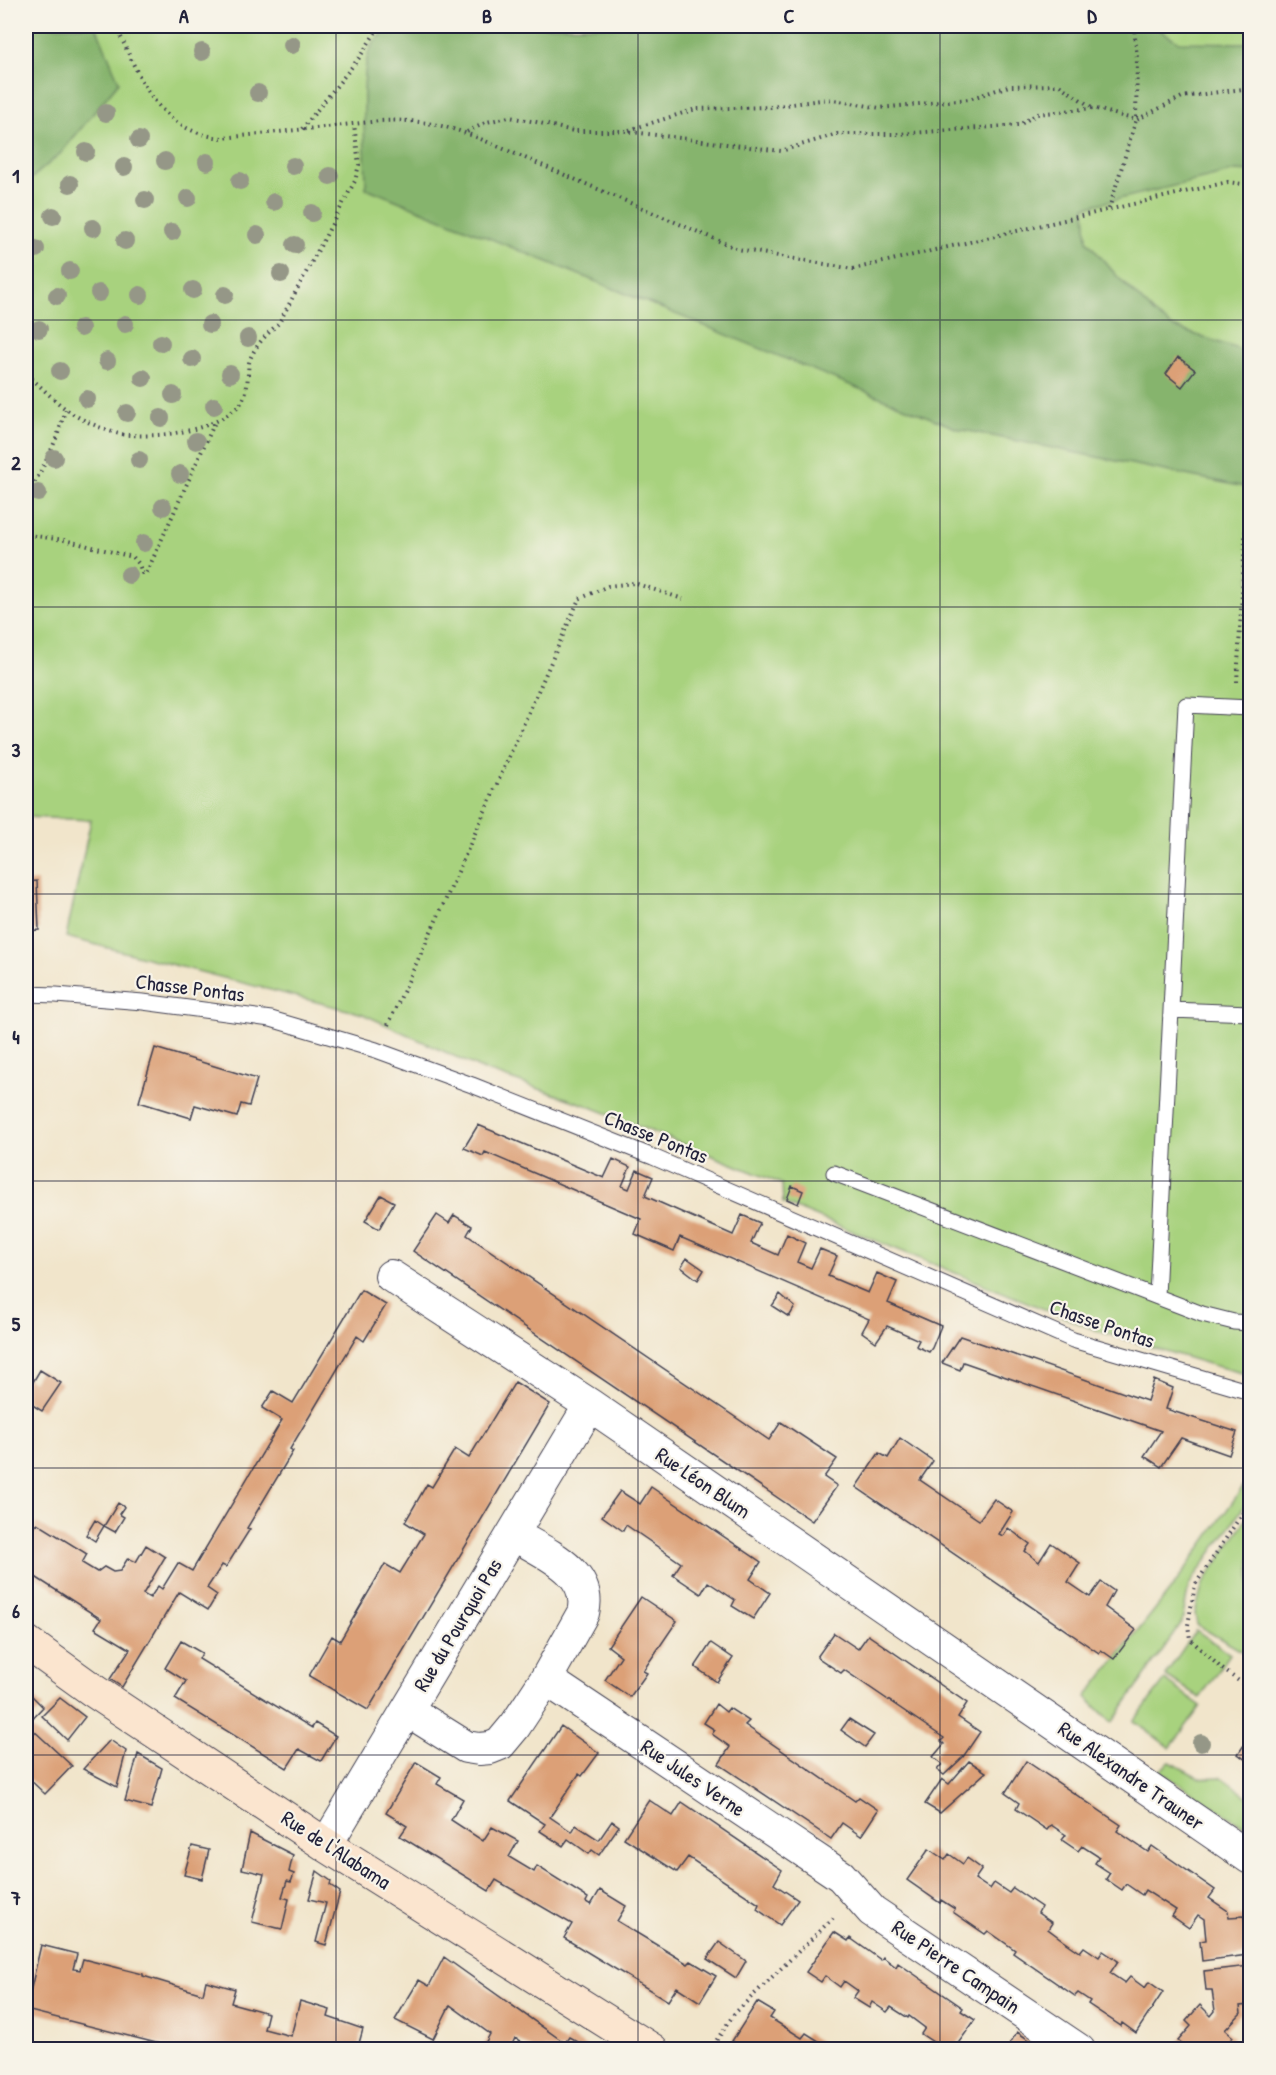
<svg xmlns="http://www.w3.org/2000/svg" width="1276" height="2075" viewBox="0 0 1276 2075" font-family="'Patrick Hand',sans-serif">
  <style>
    .green { fill: #a8d27e; stroke: #657a5c; stroke-width: 1.5 }
    .forest { fill: #86b46d; stroke: #546b54; stroke-width: 1.5 }
    .building { fill: #dca077 }
    .lines { fill: none; stroke-linecap: round; stroke-linejoin: round }
    .lane-casing { stroke: #413f51; stroke-width: 17 }
    .street-casing { stroke: #413f51; stroke-width: 34 }
    .secondary-casing { stroke: #413f51; stroke-width: 35 }
    .path { stroke: #413f51; stroke-width: 4; stroke-dasharray: 1.5 4.5; stroke-linecap: butt }
    .lane { stroke: #fff; stroke-width: 15 }
    .street { stroke: #fff; stroke-width: 32 }
    .secondary { stroke: #fbe5cf; stroke-width: 33 }
    .tree { fill: #959787 }
    .grid { fill: none; stroke: #22223b; stroke-width: 1.5; stroke-opacity: 0.55 }
    .labels { text-anchor: middle; stroke-width: 4.5; stroke-linejoin: round; paint-order: stroke }
    .street-label { font-size: 21px; fill: #22223b; stroke: #f7f3e8 }
    .neatline { fill: none; stroke: #22223b; stroke-width: 2 }
    .grid-label { font-size: 20px; text-anchor: middle; font-weight: bold; fill: #22223b }
  </style>
  <rect width="100%" height="100%" fill="#f7f3e8"/>
  <filter id="ink" filterUnits="userSpaceOnUse"><feTurbulence type="fractalNoise" baseFrequency=".0167" numOctaves="2"/><feDisplacementMap in="SourceGraphic" scale="12" xChannelSelector="R" yChannelSelector="G"/><feConvolveMatrix kernelMatrix="1 2 1 2 8 2 1 2 1" color-interpolation-filters="sRGB"/></filter>
  <filter id="wash" filterUnits="userSpaceOnUse"><feTurbulence type="fractalNoise" baseFrequency=".008" numOctaves="4" result="noise"/><feDisplacementMap in="SourceGraphic" scale="24" xChannelSelector="R" yChannelSelector="G"/><feGaussianBlur stdDeviation="1.35" result="paint"/><feColorMatrix in="noise" values="0 0 0 0 0 0 0 0 0 0 0 0 0 0 0 0 0 1.4 0 .05"/><feComposite in="paint" operator="in"/></filter>
  <g filter="url(#wash)">
    <rect width="100%" height="100%" fill="#f1e5cb"/>
    <!-- green -->
    <path class="green" d="M26,26H1250V1375L1212,1365L1098,1331L783,1203L782,1184L586,1105L484,1070L363,1014L66,937L91,820L26,817Z
      M1250,1477V1498L1189,1585L1182,1622L1112,1723L1086,1697L1175,1584Z
      M1250,1513V1656L1197,1625L1195,1613L1203,1584Z
      M1196,1630L1230,1654L1200,1698L1165,1675Z
      M1165,1680L1201,1706L1170,1748L1134,1721Z
      M1170,1762L1200,1778L1222,1777L1250,1799V1830L1159,1771Z"/>
    <!-- forest -->
    <path class="forest" d="M26,26H96L119,82L61,153L26,183Z
      M397,26H1154L1179,42L1250,43V172L1236,171L1085,207L1087,241L1117,276L1154,313L1173,327L1250,353V488L958,429L366,188C366,158 359,73 370,49C376,37 385,31 397,26Z"/>
    <g id="blocks">
      <!-- building -->
      <path class="building" d="M1178,357L1195,370L1182,387L1166,374Z
        M37,881L39,930L26,931V882Z
        M155,1048L257,1079L249,1106L241,1104L237,1117L195,1105L191,1118L139,1102Z
        M478,1125L604,1178L613,1159L630,1167L622,1186L629,1189L637,1170L653,1177L645,1196L733,1235L742,1215L760,1223L751,1243L778,1255L787,1234L805,1243L797,1262L811,1268L820,1249L837,1256L828,1276L868,1293L877,1273L897,1282L888,1303L941,1326L932,1348L929,1352L916,1346L919,1340L887,1326L876,1342L862,1332L869,1319L680,1237L674,1251L635,1234L641,1219L485,1152L483,1156L464,1148Z
        M792,1186L803,1191L798,1204L787,1199Z
        M381,1195L394,1202L379,1229L365,1221Z
        M437,1215L449,1223L454,1215L472,1226L467,1235L769,1440L781,1422L837,1459L824,1477L837,1486L812,1521L413,1251Z
        M687,1258L704,1270L698,1280L681,1267Z
        M361,1290L386,1305L364,1341L357,1336L290,1449L293,1451L247,1528L250,1529L226,1567L222,1565L207,1588L217,1595L208,1610L179,1592L122,1687L110,1679L130,1649L95,1628L101,1619L26,1571V1543L37,1523L87,1554L82,1563L97,1572L104,1567L113,1572L120,1571L128,1558L136,1562L146,1545L165,1557L143,1594L150,1598L158,1586L162,1589L178,1563L192,1571L282,1420L262,1408L273,1391L293,1403Z
        M780,1294L795,1307L789,1317L772,1306Z
        M960,1336L1147,1401L1154,1380L1173,1388L1166,1409L1237,1432L1229,1455L1181,1438L1161,1467L1144,1456L1161,1431L963,1362L960,1370L942,1363Z
        M40,1370L61,1383L42,1411L26,1401V1377L33,1382Z
        M515,1382L550,1404L368,1710L309,1676L332,1636L340,1641L385,1564L400,1573L424,1534L405,1522L427,1484L432,1487L455,1449L469,1458Z
        M900,1438L933,1461L920,1480L979,1520L994,1499L1013,1512L999,1534L1003,1536L1008,1528L1030,1544L1025,1551L1039,1562L1051,1543L1080,1563L1068,1582L1090,1597L1101,1582L1114,1591L1105,1607L1136,1630L1114,1659L1101,1650L1099,1653L856,1487L879,1453L888,1458Z
        M651,1487L761,1562L750,1579L770,1593L753,1619L732,1606L735,1600L708,1582L701,1594L673,1575L681,1563L626,1525L623,1531L602,1516L620,1491L640,1504Z
        M118,1503L124,1507L119,1514L124,1517L115,1532L104,1526Z
        M95,1520L104,1526L95,1541L86,1535Z
        M641,1597L677,1621L643,1671L647,1673L630,1697L605,1680L621,1656L608,1646Z
        M834,1633L858,1649L868,1635L967,1703L958,1717L980,1732L963,1757L944,1775L937,1770L942,1764L933,1757L944,1744L941,1741L944,1738L844,1670L841,1673L817,1657Z
        M181,1641L202,1653L199,1659L312,1728L315,1723L336,1736L321,1761L299,1749L287,1768L175,1699L186,1681L165,1668Z
        M711,1643L733,1658L717,1682L695,1667Z
        M26,1690L43,1707L26,1725Z
        M60,1698L85,1717L67,1740L42,1716Z
        M716,1704L726,1712L729,1708L749,1721L745,1725L855,1801L859,1797L878,1810L861,1836L842,1823L831,1839L719,1764L730,1747L712,1734L715,1730L704,1723Z
        M849,1719L874,1735L865,1747L841,1730Z
        M561,1726L599,1753L582,1776L579,1774L550,1817L572,1832L576,1825L599,1840L612,1821L619,1826L599,1855L592,1850L589,1854L568,1839L563,1846L540,1831L545,1824L510,1801Z
        M31,1728L72,1766L45,1794L26,1776V1733Z
        M1250,1736V1763L1238,1754Z
        M110,1740L126,1751L117,1787L83,1769Z
        M138,1754L162,1768L151,1808L125,1801Z
        M969,1761L986,1772L940,1813L925,1804L942,1779L949,1784Z
        M1026,1761L1121,1825L1117,1831L1148,1852L1152,1846L1215,1890L1209,1898L1228,1911L1229,1917L1244,1916L1248,1955L1202,1961L1200,1941L1206,1940L1204,1919L1198,1915L1189,1928L1172,1916L1176,1910L1145,1890L1142,1895L1126,1884L1122,1890L1106,1879L1110,1873L1095,1863L1099,1857L1082,1846L1078,1851L1062,1840L1066,1835L1051,1825L1047,1830L1016,1809L1019,1803L1005,1793Z
        M416,1762L441,1777L437,1784L463,1799L451,1820L483,1841L492,1827L518,1841L509,1857L534,1872L537,1866L588,1898L586,1902L591,1905L600,1890L626,1906L617,1921L688,1964L691,1961L716,1976L700,2002L677,1987L668,2001L564,1938L572,1924L496,1880L489,1891L400,1836L407,1826L386,1813Z
        M649,1800L673,1816L682,1802L782,1870L774,1884L798,1900L780,1925L757,1909L759,1904L688,1857L677,1872L624,1838Z
        M250,1833L293,1855L289,1872L294,1874L291,1882L287,1881L282,1897L289,1899L282,1929L252,1922L264,1874L242,1869Z
        M192,1846L209,1850L202,1879L184,1875Z
        M929,1849L945,1860L949,1854L963,1864L967,1858L982,1869L975,1879L990,1889L994,1883L1009,1893L1013,1888L1041,1907L1038,1913L1052,1923L1048,1929L1064,1941L1080,1952L1084,1947L1099,1957L1103,1951L1118,1961L1110,1973L1125,1983L1130,1977L1145,1988L1149,1982L1163,1992L1136,2033L1122,2023L1121,2026L1088,2004L1090,2001L1078,1993L1075,1996L1013,1953L1015,1950L988,1931L985,1934L953,1912L955,1909L941,1900L940,1903L907,1880Z
        M317,1871L331,1881L330,1885L340,1892L326,1945L316,1942L326,1903L309,1899Z
        M834,1932L848,1941L850,1938L881,1960L883,1957L896,1967L898,1963L963,2008L961,2011L975,2020L954,2049H932L936,2044L921,2034L925,2028L909,2016L908,2018L891,2007L887,2012L872,2002L869,2008L853,1998L858,1991L844,1981L840,1987L825,1976L821,1982L806,1972Z
        M719,1942L746,1961L736,1978L707,1959Z
        M41,1945L77,1954L73,1969L80,1970L83,1959L143,1974V1976L203,1994L206,1981L235,1989L231,2003L268,2013L264,2029L291,2036L300,2001L330,2010L328,2017L363,2029L358,2047L364,2049H180L26,2010Z
        M444,1957L565,2043L569,2037L591,2049H533L515,2038L510,2049H482L490,2034L450,2005L433,2039L395,2020L419,1980L429,1986Z
        M1250,1966V2005L1240,2006L1241,2013L1225,2030L1233,2037L1222,2049H1188L1178,2041L1191,2026L1186,2021L1200,2005L1211,2016L1215,2011L1212,1990H1206L1204,1971Z
        M757,2002L774,2012L770,2018L802,2038L806,2033L822,2043L818,2049H746L732,2041Z
        M1017,2032L1043,2049H1010L1007,2048Z"/>
    </g>
  </g>
  <g filter="url(#ink)">
    <use href="#blocks" fill-opacity="0" stroke="#413f51" stroke-width="1.5"/>
    <g class="lines">
      <!-- lane casing -->
      <g class="lane-casing">
        <path id="lane" d="M1250,708L1186,705L1171,1010L1250,1013
          M26,994L56,995L143,1002L271,1019L376,1050L472,1085L653,1157L1073,1340L1250,1392
          M834,1173L1202,1314L1234,1322L1250,1323
          M1157,1296L1171,1010"/>
      </g>
      <!-- street casing -->
      <g class="street-casing">
        <path id="street" d="M391,1276L590,1405L1250,1858
          M546,1679L841,1876L872,1911L1079,2050
          M407,1710L466,1747L479,1749L490,1748L500,1744L515,1726L546,1679L583,1613C594,1571 542,1552 513,1534
          M326,1845L590,1405"/>
      </g>
      <!-- secondary casing -->
      <g class="secondary-casing">
        <path id="secondary" d="M26,1642L94,1691L326,1845L652,2050"/>
      </g>
      <!-- path -->
      <path class="path" d="M116,26C140,78 157,132 223,138L380,121C417,119 442,124 476,137L738,249L853,269L1228,182L1250,185
        M302,129L359,58L379,27L383,26
        M629,130L696,109L771,107L828,99L880,108L969,99L1009,86L1059,85L1093,108
        M467,132L487,122L509,117L536,122L573,131H625L781,151L837,134H899L1019,125L1037,114L1093,108L1136,120L1182,97L1250,88
        M1109,209L1136,120L1137,58L1134,26
        M26,376L32,379C49,394 65,412 86,421C96,426 110,432 120,434C155,439 217,432 241,403C249,392 247,375 249,363C253,347 268,333 279,323L355,181L359,165L354,124
        M26,498C42,469 58,442 65,409
        M26,529L28,535L64,540L133,557L139,564L142,573L146,574L215,422
        M1237,682L1246,523L1250,524
        M388,1025L445,901L579,599L608,586L634,583L683,599
        M1243,1684L1221,1668L1190,1639L1188,1625L1195,1585L1250,1502
        M710,2050L734,2014L833,1918"/>
      <!-- lane -->
      <use href="#lane" class="lane"/>
      <!-- street -->
      <use href="#street" class="street"/>
      <!-- secondary -->
      <use href="#secondary" class="secondary"/>
    </g>
    <!-- trees -->
    <g class="tree">
      <circle cx="292" cy="45" r="9"/>
      <circle cx="202" cy="52" r="9"/>
      <circle cx="258" cy="93" r="9"/>
      <circle cx="106" cy="113" r="9"/>
      <circle cx="139" cy="140" r="9"/>
      <circle cx="86" cy="152" r="9"/>
      <circle cx="165" cy="161" r="9"/>
      <circle cx="207" cy="162" r="9"/>
      <circle cx="293" cy="166" r="9"/>
      <circle cx="124" cy="167" r="9"/>
      <circle cx="330" cy="176" r="9"/>
      <circle cx="240" cy="181" r="9"/>
      <circle cx="70" cy="184" r="9"/>
      <circle cx="188" cy="198" r="9"/>
      <circle cx="145" cy="200" r="9"/>
      <circle cx="274" cy="202" r="9"/>
      <circle cx="312" cy="213" r="9"/>
      <circle cx="53" cy="216" r="9"/>
      <circle cx="93" cy="228" r="9"/>
      <circle cx="172" cy="232" r="9"/>
      <circle cx="257" cy="235" r="9"/>
      <circle cx="125" cy="241" r="9"/>
      <circle cx="295" cy="245" r="9"/>
      <circle cx="36" cy="249" r="9"/>
      <circle cx="70" cy="271" r="9"/>
      <circle cx="281" cy="274" r="9"/>
      <circle cx="193" cy="290" r="9"/>
      <circle cx="99" cy="293" r="9"/>
      <circle cx="140" cy="295" r="9"/>
      <circle cx="225" cy="295" r="9"/>
      <circle cx="57" cy="296" r="9"/>
      <circle cx="125" cy="324" r="9"/>
      <circle cx="210" cy="324" r="9"/>
      <circle cx="81" cy="328" r="9"/>
      <circle cx="39" cy="329" r="9"/>
      <circle cx="248" cy="338" r="9"/>
      <circle cx="161" cy="343" r="9"/>
      <circle cx="192" cy="359" r="9"/>
      <circle cx="107" cy="361" r="9"/>
      <circle cx="60" cy="371" r="9"/>
      <circle cx="230" cy="374" r="9"/>
      <circle cx="143" cy="378" r="9"/>
      <circle cx="173" cy="395" r="9"/>
      <circle cx="87" cy="399" r="9"/>
      <circle cx="214" cy="406" r="9"/>
      <circle cx="127" cy="413" r="9"/>
      <circle cx="161" cy="418" r="9"/>
      <circle cx="196" cy="441" r="9"/>
      <circle cx="54" cy="458" r="9"/>
      <circle cx="139" cy="460" r="9"/>
      <circle cx="180" cy="474" r="9"/>
      <circle cx="38" cy="493" r="9"/>
      <circle cx="163" cy="507" r="9"/>
      <circle cx="144" cy="543" r="9"/>
      <circle cx="129" cy="575" r="9"/>
      <circle cx="1201" cy="1743" r="9"/>
    </g>
  </g>
  <!-- grid -->
  <path class="grid" d="M336,26V2050M638,26V2050M940,26V2050M26,320H1250M26,607H1250M26,894H1250M26,1181H1250M26,1468H1250M26,1755H1250"/>
  <g class="labels">
    <!-- street labels -->
    <g class="street-label">
      <text transform="translate(190 988) rotate(7)" y="7">Chasse Pontas</text>
      <text transform="translate(656 1137) rotate(22)" y="7">Chasse Pontas</text>
      <text transform="translate(1102 1324) rotate(19)" y="7">Chasse Pontas</text>
      <text transform="translate(703 1483) rotate(34)" y="7">Rue Léon Blum</text>
      <text transform="translate(458 1625) rotate(-59)" y="7">Rue du Pourquoi Pas</text>
      <text transform="translate(1131 1776) rotate(35)" y="7">Rue Alexandre Trauner</text>
      <text transform="translate(693 1778) rotate(34)" y="7">Rue Jules Verne</text>
      <text transform="translate(336 1850) rotate(33)" y="7">Rue de l'Alabama</text>
      <text transform="translate(956 1967) rotate(34)" y="7">Rue Pierre Campain</text>
    </g>
  </g>
  <!-- margin -->
  <rect width="1276" height="2075" fill="none" stroke="#f7f3e8" stroke-width="66"/>
  <rect x="33" y="33" width="1210" height="2009" class="neatline"/>
  <g class="grid-label">
    <text x="184" y="23">A</text>
    <text x="487" y="23">B</text>
    <text x="789" y="23">C</text>
    <text x="1092" y="23">D</text>
    <text x="16" y="183">1</text>
    <text x="16" y="470">2</text>
    <text x="16" y="757">3</text>
    <text x="16" y="1044">4</text>
    <text x="16" y="1331">5</text>
    <text x="16" y="1618">6</text>
    <text x="16" y="1905">7</text>
  </g>
</svg>
